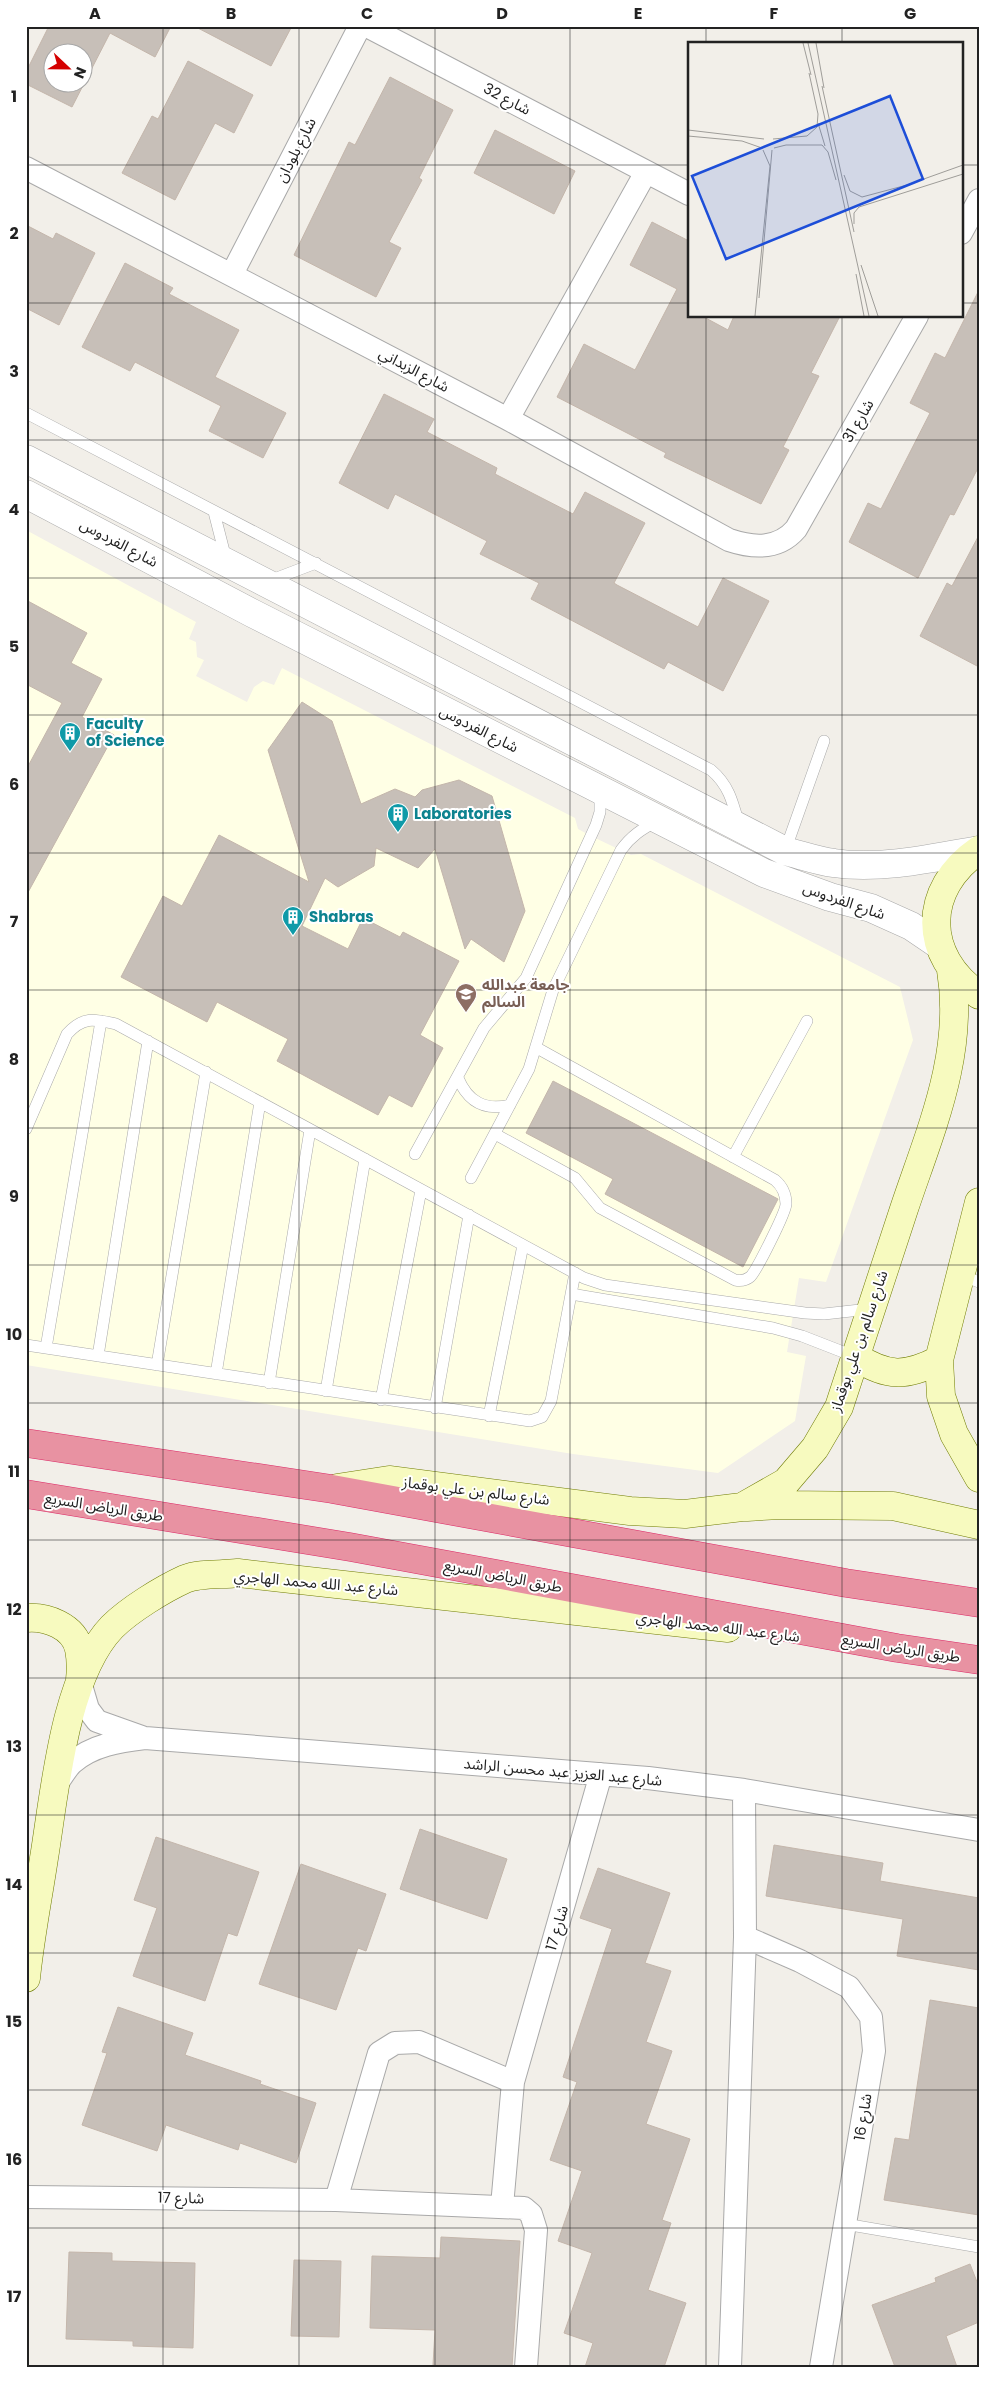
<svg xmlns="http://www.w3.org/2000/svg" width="1005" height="2393" viewBox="0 0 1005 2393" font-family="Poppins,'Noto Sans Arabic',sans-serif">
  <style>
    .education { fill: #ffffe5 }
    .building { fill: #c7bfb8; stroke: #c4b6ab; fill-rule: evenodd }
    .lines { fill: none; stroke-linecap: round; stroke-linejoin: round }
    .service-casing { stroke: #a9a9a9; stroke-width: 12 }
    .minor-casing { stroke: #a9a9a9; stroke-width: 24 }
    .tertiary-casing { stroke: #a9a9a9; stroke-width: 29 }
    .secondary-casing { stroke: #707d05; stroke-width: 29 }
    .motorway-casing { stroke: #dc2a67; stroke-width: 29 }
    .service { stroke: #fff; stroke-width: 11 }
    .minor { stroke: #fff; stroke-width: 22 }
    .tertiary { stroke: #fff; stroke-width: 28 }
    .secondary { stroke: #f7fabf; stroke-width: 28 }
    .motorway { stroke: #e892a2; stroke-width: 28 }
    .grid { fill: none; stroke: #222; stroke-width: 1; stroke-opacity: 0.55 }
    .labels { text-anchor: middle; stroke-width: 4; stroke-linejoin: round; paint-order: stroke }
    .street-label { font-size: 15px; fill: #222; stroke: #fff }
    .culture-label { font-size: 15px; font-weight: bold; fill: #0d838f; stroke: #fff; text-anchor: start }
    .education-label { font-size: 15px; font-weight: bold; fill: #785e54; stroke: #fff; text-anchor: start }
    .inset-road { fill: none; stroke: #9f9d99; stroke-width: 1 }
    .view { fill: #1d4ed8; fill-opacity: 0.15; stroke: #1d4ed8; stroke-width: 2.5 }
    .inset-edge { fill: none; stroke: #222; stroke-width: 2.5 }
    .neatline { fill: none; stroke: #222; stroke-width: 2 }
    .grid-label { font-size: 16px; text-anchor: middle; font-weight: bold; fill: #222 }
  </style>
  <rect width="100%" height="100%" fill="#f2efe9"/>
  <!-- education -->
  <path class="education" d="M26,530L196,622L189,639L196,642L197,657L204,660L196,676L247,702L254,687L263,681L274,685L282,668L575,818L578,829L591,836L631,855L641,854L900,987L913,1040L826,1282L799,1278L787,1352L806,1356L795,1421L718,1473L573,1454L26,1365Z"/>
  <!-- building -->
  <path class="building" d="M49,26H171L155,57L110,33L72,107L26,84V72ZM52,52H82V82H52Z
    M194,26H292L271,66Z
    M188,61L253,95L234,133L215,123L175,200L122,173L152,116L158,119Z
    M390,77L453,110L419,178L422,180L389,242L401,248L376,297L294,255L349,142L355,145Z
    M495,130L575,171L554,214L474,173Z
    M652,222L689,241V316H702L728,330L734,316H840L811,373L819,376L783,447L789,450L761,504L664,457L666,453L557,397L584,344L635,370L677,289L630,265Z
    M26,225L53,239L56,233L95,253L59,325L26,308Z
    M125,263L173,288L169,294L239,330L215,377L286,413L263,458L209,431L221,406L135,362L130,371L82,347Z
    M979,290V466L954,515L950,514L918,578L849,542L868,503L881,509L930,413L910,403L935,353L945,358Z
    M384,394L434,419L427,432L497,468L495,474L573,514L585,492L645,523L614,583L617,585L698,627L723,578L769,601L723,691L668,662L664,669L531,599L539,583L480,554L487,541L395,494L388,509L339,483Z
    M979,535V667L920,636L947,583L952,586Z
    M26,600L87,633L71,663L102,679L82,717L114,735L26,896V770L62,703L26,684Z
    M302,702L332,721L361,804L395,789L415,797L422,790L459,780L492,796L525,911L504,962L471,939L465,949L435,849L418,868L376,848L374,866L338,887L325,878L302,926L348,949L363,918L400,937L403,932L459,961L420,1035L443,1048L412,1107L389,1095L378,1115L277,1061L288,1039L217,1002L207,1022L121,977L163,896L182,906L219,835L309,882L268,750Z
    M553,1081L778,1199L743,1267L605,1194L613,1179L526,1133Z
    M420,1829L507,1859L487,1919L400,1889Z
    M156,1837L259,1872L237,1936L228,1933L205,2001L133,1976L157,1908L134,1900Z
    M774,1845L883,1863L880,1881L979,1898V1970L897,1956L903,1919L766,1896Z
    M301,1864L386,1894L366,1951L358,1948L336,2010L259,1984Z
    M598,1868L670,1893L645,1963L671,1971L646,2042L672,2051L646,2124L690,2139L662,2220L671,2223L648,2290L686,2303L664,2367H585L593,2343L564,2333L592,2253L558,2241L582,2171L550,2160L577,2082L563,2077L612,1929L580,1918Z
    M930,2000L979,2008V2215L884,2200L895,2138L909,2140Z
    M118,2007L193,2033L185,2055L261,2081L260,2084L316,2103L296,2163L240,2143L238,2150L166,2125L157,2151L82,2125L107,2053L102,2052Z
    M441,2237L520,2241L512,2367L433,2365L435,2330L370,2328L372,2256L440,2258Z
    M69,2252L112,2253V2261L195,2263L193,2348L133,2346V2341L66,2339Z
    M294,2260L341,2261L339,2337L291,2336Z
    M970,2264L979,2287V2322L946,2336L957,2367H895L872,2305L936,2282L935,2278Z"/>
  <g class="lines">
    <!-- service casing -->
    <g class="service-casing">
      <path id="service" d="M26,413L711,770C729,785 733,803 739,825
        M214,512L226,559
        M269,581L316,563
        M785,851L824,741
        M458,1078C468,1102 485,1111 510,1105
        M26,1129L67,1034C83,1016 94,1019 116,1024L584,1278L605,1285L805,1313L824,1314L869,1309
        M495,1134L575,1178L600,1208L735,1280C740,1281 745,1281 750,1277C756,1272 786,1212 786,1204C786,1194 782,1186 775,1180L537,1048
        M415,1154L484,1028L526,978L596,825L600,812V791
        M733,1157L807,1021
        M471,1178L529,1069L553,990L621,850C631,836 642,829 657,821
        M961,1275L979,1282
        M571,1294L773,1328L802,1336L856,1357
        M26,1345L530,1421L542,1417L551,1401L575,1273
        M46,1348L101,1021
        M98,1356L148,1041
        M157,1365L206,1072
        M216,1374L260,1102
        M269,1383L310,1130
        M326,1391L365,1159
        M381,1400L421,1190
        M435,1408L469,1215
        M489,1416L523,1245
        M845,2224L979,2247"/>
    </g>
    <!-- minor casing -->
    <g class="minor-casing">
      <path id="minor" d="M367,26L689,194
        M26,168L508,419L729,540C753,548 778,550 796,529L917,316
        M961,233L979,200
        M232,274L360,26
        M508,419L646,172
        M80,1682L88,1709L97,1721L142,1737
        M56,1785C61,1778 66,1769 72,1763C92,1745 120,1741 145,1738L648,1778L744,1790L979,1830
        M745,1937L800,1961L849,1987L871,2017L874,2051L821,2367
        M26,2197L336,2200L524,2208L531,2214L536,2230L526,2367
        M336,2200L379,2053L395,2043L419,2042L513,2082
        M502,2206L513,2082L601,1774
        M730,2367L745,1937L744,1790"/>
    </g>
    <!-- tertiary casing -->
    <g class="tertiary-casing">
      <path id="tertiary" d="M26,459L785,851C801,855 818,861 834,863C879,870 934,858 979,850
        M26,494L252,613L764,873L830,897L871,908L911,926L939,945"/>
    </g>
    <!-- secondary casing -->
    <g class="secondary-casing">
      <path id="secondary" d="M979,850C922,889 922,956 979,995
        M979,1202L939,1360L941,1396L954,1434L979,1478
        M856,1357C887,1377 906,1377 939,1360
        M337,1488L389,1480L630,1511L685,1514L742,1507L786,1482L815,1448L839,1407C861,1341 882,1275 904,1209C930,1131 965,1054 951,970
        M747,1507L780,1505L893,1506L979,1525
        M26,1618C46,1616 74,1626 79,1649C81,1659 81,1670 80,1680
        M26,1978C30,1938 38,1898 44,1858C55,1791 64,1677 112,1627C129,1610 163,1589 185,1579C200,1573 222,1575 238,1573L728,1628"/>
    </g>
    <!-- motorway casing -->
    <g class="motorway-casing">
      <path id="motorway" d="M26,1443L332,1489L846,1583L979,1603
        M26,1494L350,1547L897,1648L979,1660"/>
    </g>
    <!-- service -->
    <use href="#service" class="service"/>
    <!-- minor -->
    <use href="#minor" class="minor"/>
    <!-- tertiary -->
    <use href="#tertiary" class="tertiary"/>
    <!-- secondary -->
    <use href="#secondary" class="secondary"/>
    <!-- motorway -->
    <use href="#motorway" class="motorway"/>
  </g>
  <!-- grid -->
  <path class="grid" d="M163,26V2367M299,26V2367M435,26V2367M570,26V2367M706,26V44M842,26V44M26,165H689M961,165H979M26,303H689M961,303H979M706,316V2367M842,316V2367M26,440H979M26,578H979M26,715H979M26,853H979M26,990H979M26,1128H979M26,1265H979M26,1403H979M26,1540H979M26,1678H979M26,1815H979M26,1953H979M26,2090H979M26,2228H979"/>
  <!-- icons -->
  <defs>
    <g id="building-pin" transform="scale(1.125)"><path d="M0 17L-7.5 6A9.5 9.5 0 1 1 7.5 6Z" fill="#0f9aa8" stroke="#fff"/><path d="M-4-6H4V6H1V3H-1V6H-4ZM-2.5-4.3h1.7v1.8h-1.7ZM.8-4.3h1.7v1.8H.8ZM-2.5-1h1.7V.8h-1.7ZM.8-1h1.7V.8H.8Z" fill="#fff"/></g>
    <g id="university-pin" transform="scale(1.125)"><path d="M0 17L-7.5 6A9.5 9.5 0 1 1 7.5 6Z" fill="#8d6e63" stroke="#fff"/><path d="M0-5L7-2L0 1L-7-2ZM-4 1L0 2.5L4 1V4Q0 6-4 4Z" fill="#fff"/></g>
  </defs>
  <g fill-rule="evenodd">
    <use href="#building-pin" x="70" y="733"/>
    <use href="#building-pin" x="398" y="814"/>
    <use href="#building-pin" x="293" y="917"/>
    <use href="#university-pin" x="466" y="994"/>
  </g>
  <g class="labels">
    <!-- street labels -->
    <g class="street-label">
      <text transform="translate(507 99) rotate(28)" y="5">شارع 32</text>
      <text transform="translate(296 150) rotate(-63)" y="5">شارع بلودان</text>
      <text transform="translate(414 370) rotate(28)" y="5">شارع الزبداني</text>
      <text transform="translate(858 421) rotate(-60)" y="5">شارع 31</text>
      <text transform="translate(119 543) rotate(28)" y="5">شارع الفردوس</text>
      <text transform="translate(479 729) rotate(27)" y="5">شارع الفردوس</text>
      <text transform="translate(844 901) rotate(19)" y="5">شارع الفردوس</text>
      <text transform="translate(859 1341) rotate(-71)" y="5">شارع سالم بن علي بوقماز</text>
      <text transform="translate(476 1491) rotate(7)" y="5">شارع سالم بن علي بوقماز</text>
      <text transform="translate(104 1507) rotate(9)" y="5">طريق الرياض السريع</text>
      <text transform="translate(503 1576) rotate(11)" y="5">طريق الرياض السريع</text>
      <text transform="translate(316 1583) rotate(5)" y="5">شارع عبد الله محمد الهاجري</text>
      <text transform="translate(718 1627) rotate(7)" y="5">شارع عبد الله محمد الهاجري</text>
      <text transform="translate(901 1648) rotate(9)" y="5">طريق الرياض السريع</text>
      <text transform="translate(563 1772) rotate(5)" y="5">شارع عبد العزيز عبد محسن الراشد</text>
      <text transform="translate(557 1928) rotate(-74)" y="5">شارع 17</text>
      <text transform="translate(863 2117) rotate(-81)" y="5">شارع 16</text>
      <text transform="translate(181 2198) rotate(1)" y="5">شارع 17</text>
    </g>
    <!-- culture labels -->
    <g class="culture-label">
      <text x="86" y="729">Faculty<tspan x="86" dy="17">of Science</tspan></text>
      <text x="414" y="819">Laboratories</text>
      <text x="309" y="922">Shabras</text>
    </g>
    <!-- education labels -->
    <g class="education-label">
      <text x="482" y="990">جامعة عبدالله<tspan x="482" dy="17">السالم</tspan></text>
    </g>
  </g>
  <!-- overview -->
  <g transform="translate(688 42)">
    <rect width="275" height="275" fill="#f2efe9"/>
    <path class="inset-road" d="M115,1L123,33M120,1L181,274M128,1L136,46M134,44L166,190M130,81L137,104M0,88L76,97M0,94L54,99L74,106M85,97L119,94L129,85L130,72L121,31M86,106L98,103H134L140,110L148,138M156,133L162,149L174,155L219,143L275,123M166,182V171L171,165L275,132M173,223L190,274M168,232L176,274M71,256L84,108M67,274L82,124L75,108"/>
    <path class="view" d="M202,54L235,137L38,217L4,134Z"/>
    <rect width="275" height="275" class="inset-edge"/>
  </g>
  <!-- border -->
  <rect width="1005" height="2393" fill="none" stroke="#ffffff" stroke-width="55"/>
  <!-- north arrow -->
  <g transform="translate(68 68) rotate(112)"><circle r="24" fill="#ffffff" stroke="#a7a7a7"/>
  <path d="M0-4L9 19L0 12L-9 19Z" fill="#d40000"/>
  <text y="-8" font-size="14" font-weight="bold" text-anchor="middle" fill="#222222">N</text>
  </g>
  <rect x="28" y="28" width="950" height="2338" class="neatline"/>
  <g class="grid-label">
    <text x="95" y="19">A</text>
    <text x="231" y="19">B</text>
    <text x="367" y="19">C</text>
    <text x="502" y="19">D</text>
    <text x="638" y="19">E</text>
    <text x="774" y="19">F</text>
    <text x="910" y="19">G</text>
    <text x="14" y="102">1</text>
    <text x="14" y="239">2</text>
    <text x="14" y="377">3</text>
    <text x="14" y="515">4</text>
    <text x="14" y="652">5</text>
    <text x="14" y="790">6</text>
    <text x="14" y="927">7</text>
    <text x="14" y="1065">8</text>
    <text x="14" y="1202">9</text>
    <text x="14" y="1340">10</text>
    <text x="14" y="1477">11</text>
    <text x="14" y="1615">12</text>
    <text x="14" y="1752">13</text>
    <text x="14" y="1890">14</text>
    <text x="14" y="2027">15</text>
    <text x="14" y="2165">16</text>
    <text x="14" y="2302">17</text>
  </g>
</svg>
